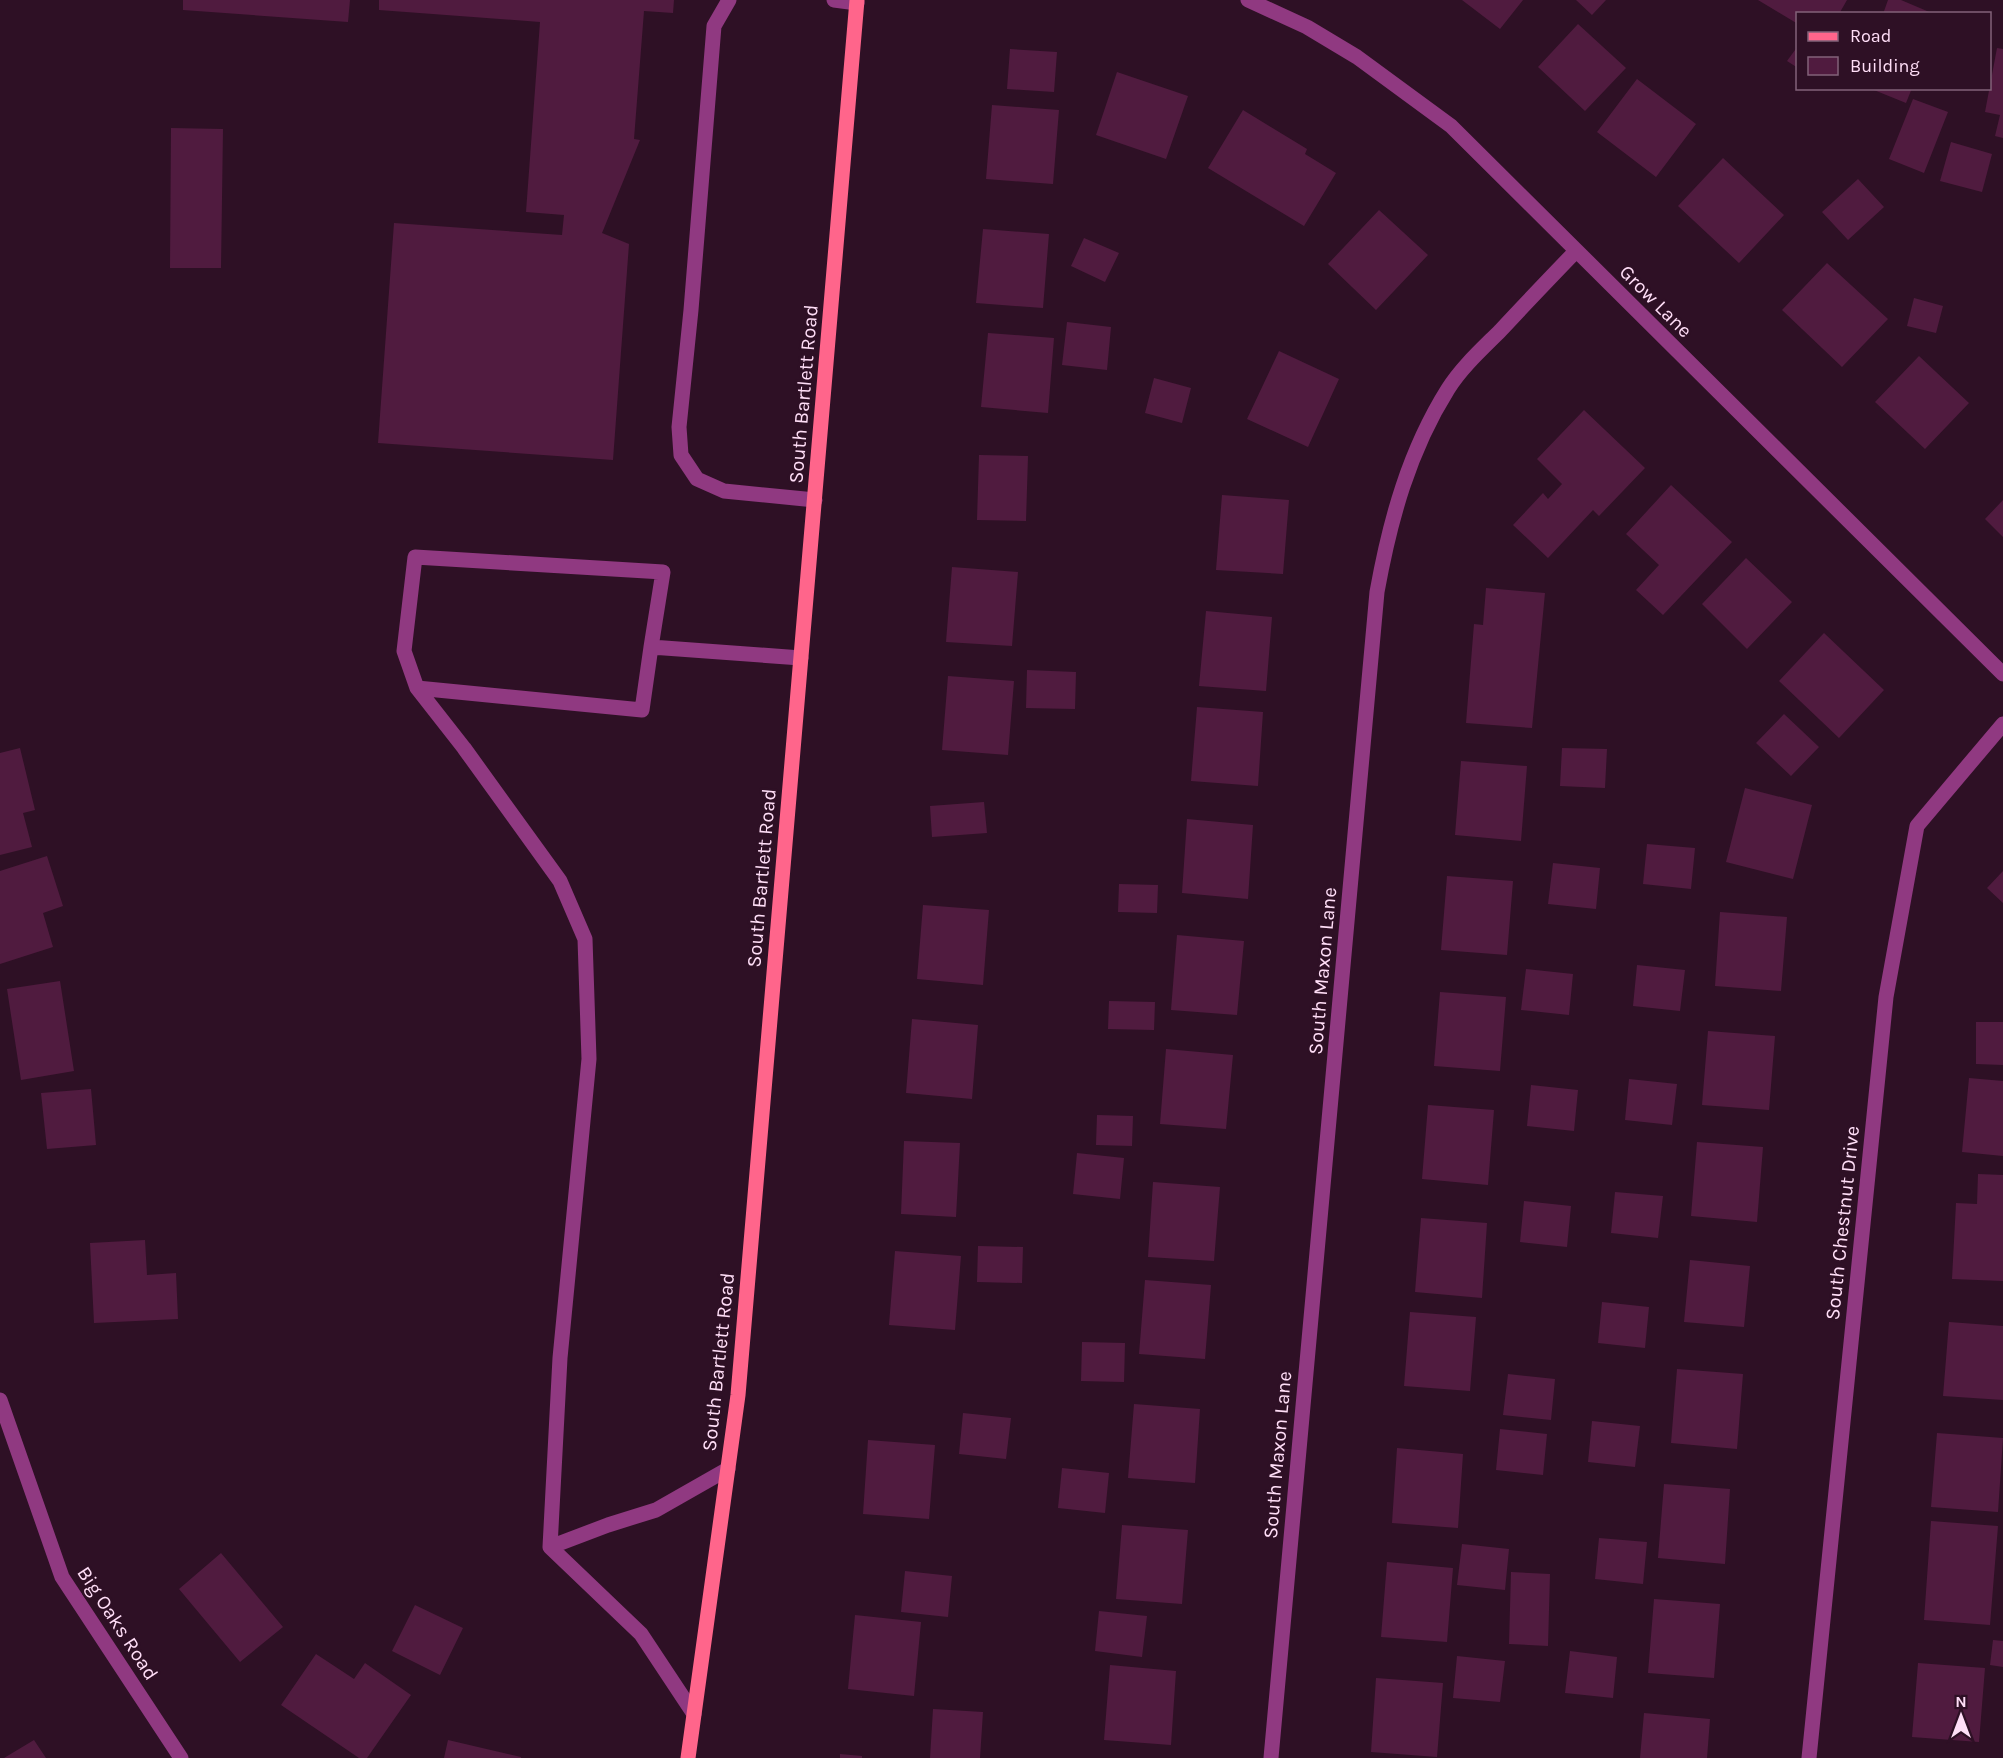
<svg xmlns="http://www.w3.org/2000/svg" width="2003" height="1758" viewBox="0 0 2003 1758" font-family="Karla,sans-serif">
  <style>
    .building { fill: #501b3f }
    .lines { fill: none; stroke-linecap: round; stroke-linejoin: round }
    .minor { stroke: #903981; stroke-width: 15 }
    .major { stroke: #ff658b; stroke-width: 15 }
    .labels { text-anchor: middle; stroke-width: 5; stroke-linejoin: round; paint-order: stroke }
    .street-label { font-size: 20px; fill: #ffdef7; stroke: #2e1025 }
  </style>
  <rect width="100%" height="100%" fill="#2e1025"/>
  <!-- building -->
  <path class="building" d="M183,0H350L348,22L183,10Z
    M379,0H674L673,13L644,11L634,139L640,140L602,233L629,244L613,460L378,443L394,223L562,235L564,215L526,212L540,22L379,10Z
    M1462,0H1523L1500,29Z
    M1576,0H1606L1592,15Z
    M1758,0H1847L1839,14H1798V24Z
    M1888,0H1901L1934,14H1883Z
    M1578,24L1626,68L1585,111L1538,67Z
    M1798,46V68L1787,61Z
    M1997,48L2003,49V138L1995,136L2000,115L1985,112Z
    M1010,49L1057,52L1054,92L1007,89Z
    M1117,72L1188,96L1166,159L1096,135Z
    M1637,79L1696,124L1656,177L1597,132Z
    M1869,88H1912L1906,103Z
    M1913,99L1948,112L1924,173L1889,159Z
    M992,105L1059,110L1053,184L986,179Z
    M1243,110L1307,149L1305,154L1336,173L1304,226L1208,168Z
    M171,128L223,129L221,268H170Z
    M1951,142L1992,154L1982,192L1940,181Z
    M1723,158L1784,215L1739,263L1678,206Z
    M1858,179L1884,207L1848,240L1822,212Z
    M1379,210L1428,255L1376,310L1328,264Z
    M983,229L1049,234L1043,308L976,303Z
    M1084,238L1119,253L1105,282L1071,266Z
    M1827,263L1888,319L1842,367L1782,310Z
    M1914,298L1943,306L1936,333L1907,326Z
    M1067,322L1111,327L1107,370L1062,365Z
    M988,333L1054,338L1048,413L981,407Z
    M1279,351L1339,379L1308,447L1247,419Z
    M1919,356L1969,403L1925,449L1875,402Z
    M1154,378L1191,388L1182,423L1145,413Z
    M1584,410L1645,468L1599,516L1593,510L1548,558L1513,525L1543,493L1548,499L1562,484L1537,459Z
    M979,455L1028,456L1026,521L977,520Z
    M1671,485L1732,542L1663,615L1636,590L1659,565L1626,534Z
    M1222,495L1289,500L1283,574L1216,570Z
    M2003,500V537L1985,519Z
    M1746,558L1792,602L1747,649L1702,604Z
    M952,567L1018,572L1012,646L946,642Z
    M1486,588L1545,593L1532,728L1466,723L1474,624L1483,625Z
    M1206,611L1272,617L1266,691L1199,686Z
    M1824,633L1884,690L1839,738L1779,681Z
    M1027,670L1076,672L1075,709L1026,708Z
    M948,676L1014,681L1008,755L942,750Z
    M1197,707L1263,712L1258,786L1191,781Z
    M1784,714L1819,747L1791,776L1756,743Z
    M20,748L35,810L23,813L32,847L0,855V753Z
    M1562,748L1607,749L1605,788L1560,786Z
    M1461,761L1527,766L1521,841L1455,835Z
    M1745,788L1812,805L1793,879L1726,862Z
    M984,802L987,833L932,837L930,806Z
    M1187,819L1253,825L1248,899L1182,893Z
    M1647,844L1695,848L1691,889L1643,884Z
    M47,856L63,906L43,913L53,947L0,964V871Z
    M1553,863L1600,868L1596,909L1548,904Z
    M2003,871V903L1987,888Z
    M1447,876L1513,881L1507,955L1441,950Z
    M1119,884L1158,885L1157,913L1118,912Z
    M923,905L989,910L983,985L917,979Z
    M1720,912L1787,917L1781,991L1715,986Z
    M1177,935L1244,941L1237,1015L1171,1010Z
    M1637,965L1685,970L1680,1011L1633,1006Z
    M1526,969L1573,974L1569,1015L1521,1010Z
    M60,981L74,1071L21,1080L7,989Z
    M1440,992L1506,997L1500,1071L1434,1066Z
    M1109,1001L1155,1002L1154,1030L1108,1029Z
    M912,1019L978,1025L972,1099L906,1093Z
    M1976,1022H2003V1065L1976,1064Z
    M1708,1031L1775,1036L1769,1110L1702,1105Z
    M1166,1049L1233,1055L1226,1129L1160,1124Z
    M1969,1078L2003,1081V1156L1962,1152Z
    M1629,1079L1677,1084L1672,1125L1625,1120Z
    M1531,1085L1578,1090L1574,1131L1527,1126Z
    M91,1089L96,1145L47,1149L41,1093Z
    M1428,1105L1494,1110L1488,1185L1422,1179Z
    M1097,1115L1133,1116L1132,1146L1096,1145Z
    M904,1141L960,1143L956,1217L901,1214Z
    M1697,1142L1763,1147L1757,1222L1691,1216Z
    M1077,1153L1124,1158L1120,1199L1073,1194Z
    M1978,1174L2003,1175V1281L1952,1279L1956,1203L1977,1204Z
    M1153,1182L1220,1187L1214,1261L1148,1257Z
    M1615,1192L1663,1196L1658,1238L1611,1233Z
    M1524,1201L1571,1206L1567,1247L1520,1242Z
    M1421,1218L1487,1223L1482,1298L1415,1292Z
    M145,1240L147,1275L176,1273L178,1319L94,1323L90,1243Z
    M978,1246L1023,1247L1022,1283L977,1282Z
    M895,1251L961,1256L955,1330L889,1325Z
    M1690,1260L1750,1266L1744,1327L1684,1322Z
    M1145,1280L1211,1285L1205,1359L1139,1354Z
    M1602,1302L1649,1307L1645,1348L1598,1343Z
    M1410,1312L1476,1317L1470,1391L1404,1386Z
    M1949,1322L2003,1326V1400L1943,1396Z
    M1082,1342L1125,1343L1124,1382L1081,1381Z
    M1677,1369L1743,1374L1737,1449L1671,1443Z
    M1508,1374L1555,1379L1551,1420L1503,1415Z
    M1134,1404L1200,1409L1195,1483L1128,1478Z
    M963,1413L1011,1418L1006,1459L959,1454Z
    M1592,1421L1640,1426L1635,1467L1588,1462Z
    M1500,1429L1547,1434L1543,1475L1496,1470Z
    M1937,1433L2003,1438L1998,1512L1931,1507Z
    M868,1440L935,1445L929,1519L863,1514Z
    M1397,1448L1463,1454L1458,1528L1392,1523Z
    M1062,1468L1109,1473L1105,1513L1058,1508Z
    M1664,1484L1730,1489L1725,1564L1658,1558Z
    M1931,1521L1998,1526L1990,1625L1924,1620Z
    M1122,1525L1188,1530L1182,1604L1116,1599Z
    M1599,1538L1647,1542L1643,1584L1595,1579Z
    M1462,1544L1509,1549L1505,1590L1457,1585Z
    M221,1553L283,1627L240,1662L179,1589Z
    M1387,1562L1453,1568L1447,1642L1381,1637Z
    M905,1571L952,1576L948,1617L901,1612Z
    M1511,1572L1550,1574L1548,1646L1509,1644Z
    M1654,1599L1720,1604L1714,1678L1648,1673Z
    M415,1605L463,1628L440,1675L392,1651Z
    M1099,1611L1147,1616L1142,1657L1095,1651Z
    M855,1615L921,1622L914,1696L848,1689Z
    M1993,1640L2003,1641V1667L1990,1665Z
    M1570,1651L1617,1657L1613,1698L1565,1693Z
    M316,1654L354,1679L365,1663L411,1695L367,1758H359L281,1705Z
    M1457,1656L1505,1661L1500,1702L1453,1698Z
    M1918,1663L1985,1668L1979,1742L1912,1737Z
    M1110,1665L1176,1671L1171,1745L1104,1740Z
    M1376,1678L1443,1683L1437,1757L1371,1752Z
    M933,1709L983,1712L980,1758H930Z
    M1644,1713L1710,1719L1707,1758H1640Z
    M34,1740L46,1758H4Z
    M448,1740L521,1757V1758H444Z
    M840,1754L862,1756V1758H840Z"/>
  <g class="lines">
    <!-- minor -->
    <path class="minor" d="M729,0L714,26L691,310L679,427L681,455L697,479L724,491L815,500
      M834,0L857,3
      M1248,0L1307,27L1357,57L1451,126L2003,674
      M417,688L642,710L651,647
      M0,1400L62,1577L181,1758
      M550,1547L608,1525L656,1510L728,1469
      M694,1714L641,1634L550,1547L560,1358L589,1059L585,939L560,881L464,748L417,688L404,651L415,557L663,572L651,647L801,658
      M1271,1758L1377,592C1390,520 1409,451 1448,389C1462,367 1482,349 1500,331C1525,304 1551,277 1576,251
      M1809,1758L1886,997L1917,826L2003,724"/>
    <!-- major -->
    <path class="major" d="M688,1758L738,1395L857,0"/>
  </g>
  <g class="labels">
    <!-- street labels -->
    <g class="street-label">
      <text transform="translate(1656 301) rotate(45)" y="7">Grow Lane</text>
      <text transform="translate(803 394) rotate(-85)" y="7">South Bartlett Road</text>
      <text transform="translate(761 878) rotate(-85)" y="7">South Bartlett Road</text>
      <text transform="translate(1322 971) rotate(-85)" y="7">South Maxon Lane</text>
      <text transform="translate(1842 1223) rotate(-84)" y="7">South Chestnut Drive</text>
      <text transform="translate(718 1362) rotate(-84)" y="7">South Bartlett Road</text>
      <text transform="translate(1277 1455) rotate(-85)" y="7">South Maxon Lane</text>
      <text transform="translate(118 1623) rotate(57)" y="7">Big Oaks Road</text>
    </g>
  </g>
  <!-- legend -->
  <rect x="1796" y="12" width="195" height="78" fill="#2e1025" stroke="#826279" stroke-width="1.5"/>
  <rect x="1808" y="32" width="30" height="9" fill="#ff658b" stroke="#826279" stroke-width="1.5"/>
  <text x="1850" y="42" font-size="18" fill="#ffdef7">Road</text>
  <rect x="1808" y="57" width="30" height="18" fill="#501b3f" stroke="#826279" stroke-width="1.5"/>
  <text x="1850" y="72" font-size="18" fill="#ffdef7">Building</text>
  <!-- north arrow -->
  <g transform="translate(1961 1716)" stroke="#2e1025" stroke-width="4.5" paint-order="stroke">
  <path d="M0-4.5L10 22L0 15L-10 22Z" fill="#ffdef7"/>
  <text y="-9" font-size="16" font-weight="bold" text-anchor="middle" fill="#ffdef7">N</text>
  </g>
</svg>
